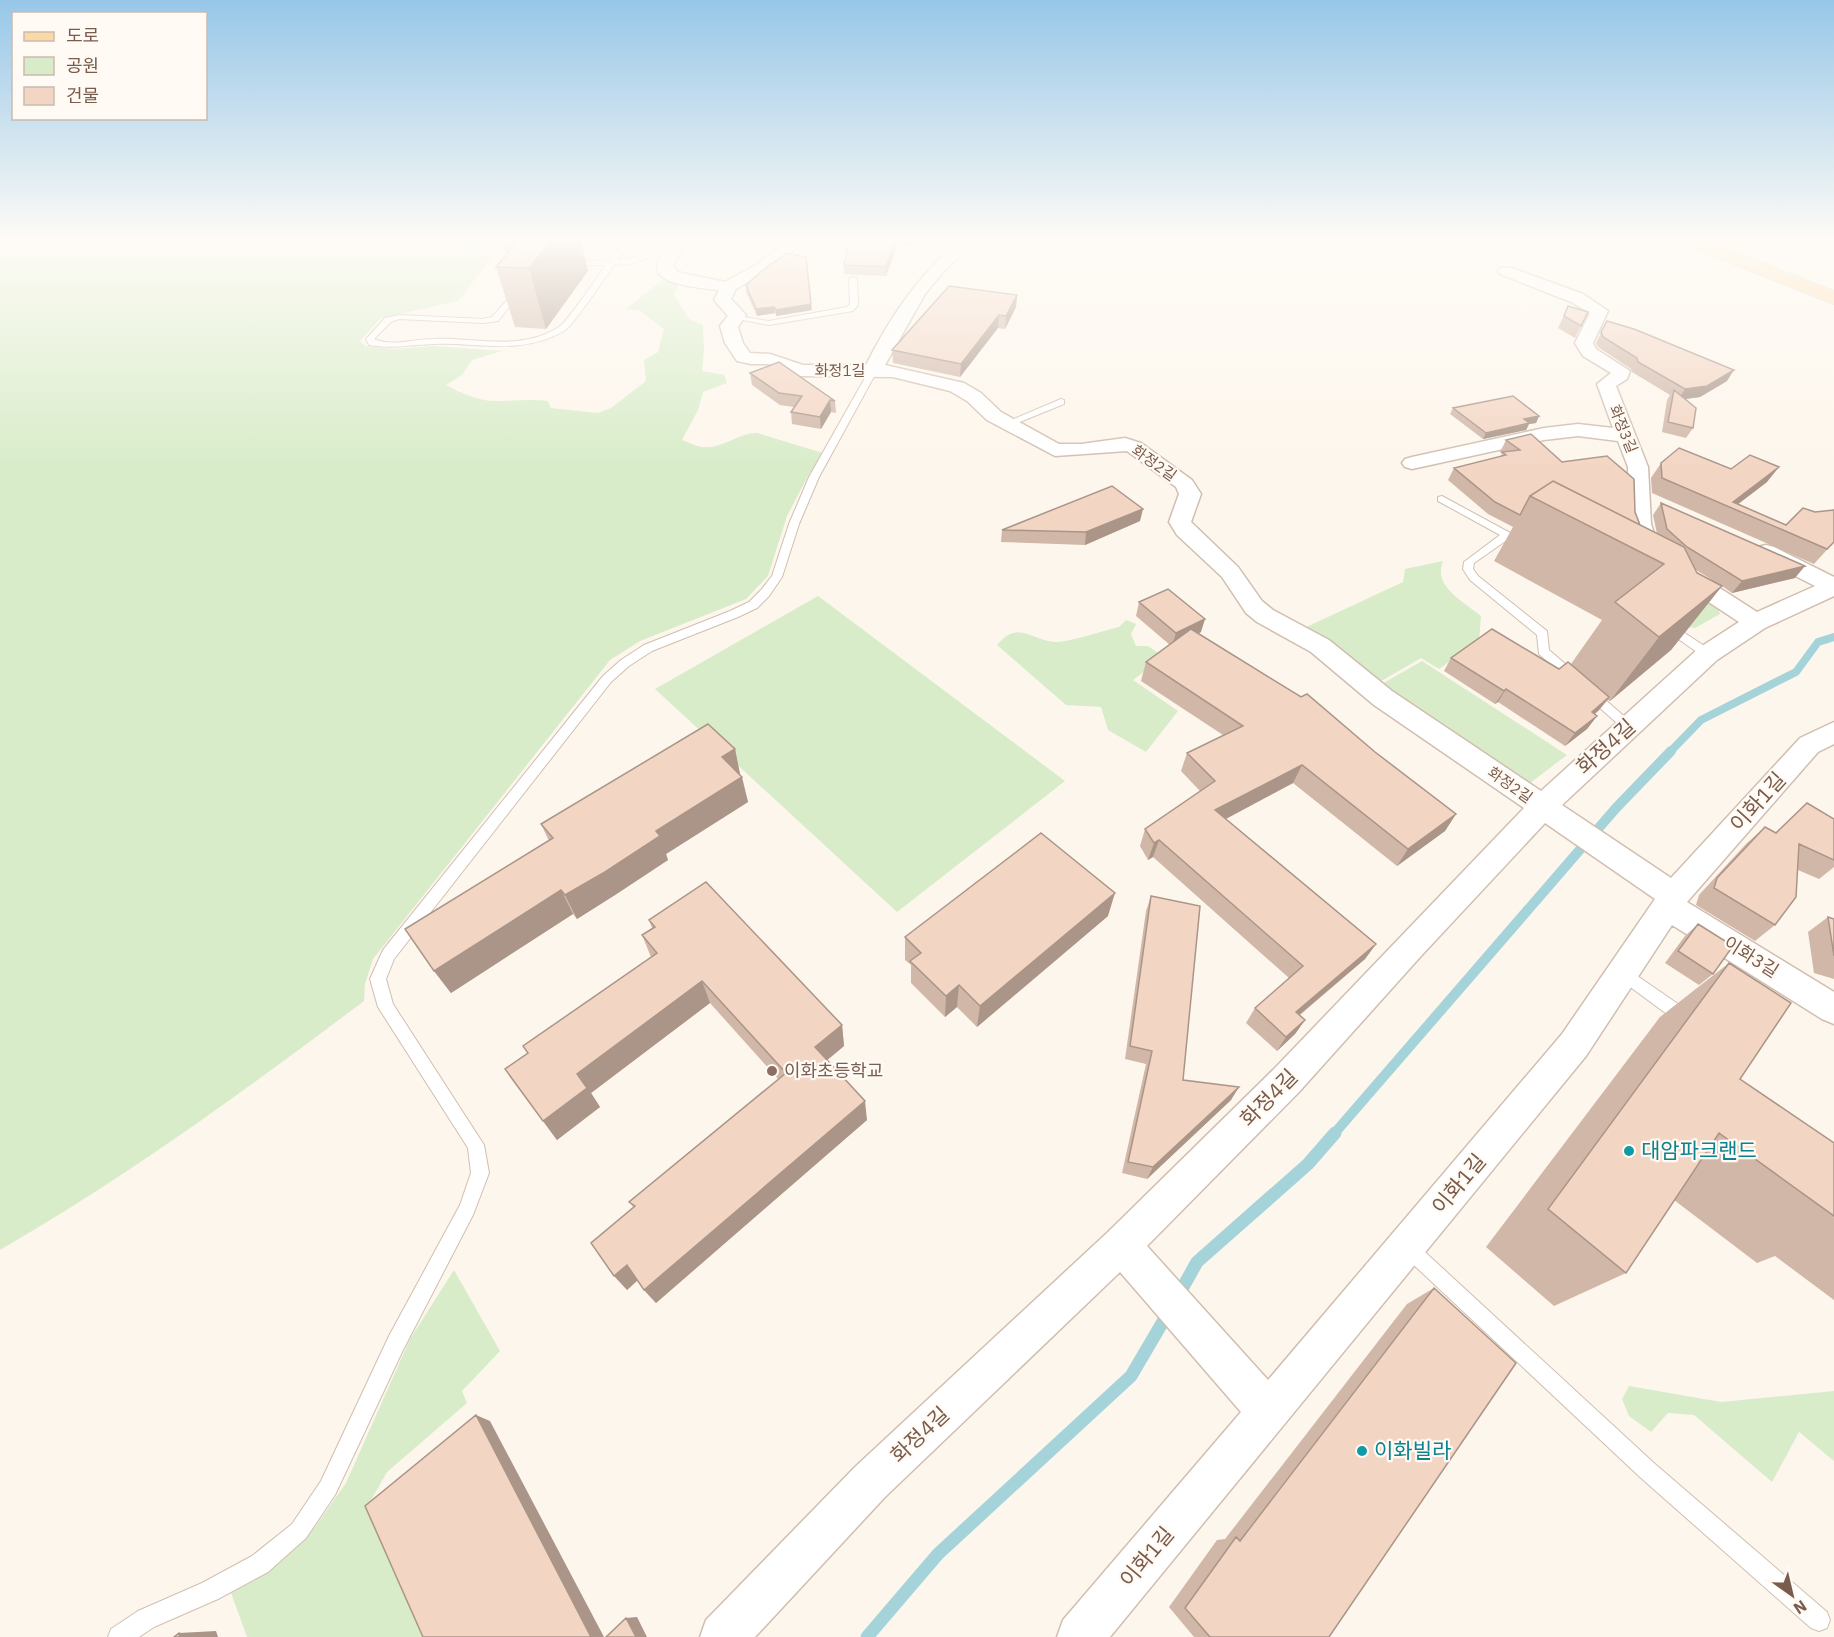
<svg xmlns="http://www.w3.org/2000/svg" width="1834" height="1637" viewBox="0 0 1834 1637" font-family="'IBM Plex Sans','Noto Sans KR',sans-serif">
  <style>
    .green { fill: #d8ecc9 }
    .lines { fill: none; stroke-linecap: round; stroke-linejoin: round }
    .stream-far2 { stroke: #a5d3da; stroke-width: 8 }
    .stream-far1 { stroke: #a5d3da; stroke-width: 10 }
    .stream { stroke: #a5d3da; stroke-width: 13 }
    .lane-casing { stroke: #d1beb0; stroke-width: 2 }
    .street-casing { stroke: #d1beb0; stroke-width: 3 }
    .primary-casing { stroke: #dad1cd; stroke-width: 2 }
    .lane { fill: #fff; fill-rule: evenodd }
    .street { fill: #fff; fill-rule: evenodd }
    .primary { fill: #fbd9a5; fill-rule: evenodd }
    .wall { fill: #d1b7a8; fill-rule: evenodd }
    .shaded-wall { fill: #aa9588 }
    .building { fill: #f3d5c3; stroke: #aa9588; stroke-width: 1.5 }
    .education-dot { fill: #8d6e63; stroke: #fffaf3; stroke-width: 2 }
    .culture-dot { fill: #0f9aa8; stroke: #fffaf3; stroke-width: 2 }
    .labels { text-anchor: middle; stroke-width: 4.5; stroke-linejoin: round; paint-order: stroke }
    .far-street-label { font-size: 15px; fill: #7a5c4d; stroke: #fffaf3 }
    .street-label { font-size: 18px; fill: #7a5c4d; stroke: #fffaf3 }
    .education-label { font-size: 18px; fill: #785e54; stroke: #fffaf3; text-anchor: start }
    .near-street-label { font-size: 21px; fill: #7a5c4d; stroke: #fffaf3 }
    .near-culture-label { font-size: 21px; fill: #0d838f; stroke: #fffaf3; text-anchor: start }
  </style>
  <rect width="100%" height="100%" fill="#fdf6ec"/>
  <!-- green -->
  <path class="green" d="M0,241H461C474,245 490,241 505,241L458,301L381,318L360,341L365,346L395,349L434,346L502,351L472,360L462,375L446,385C461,393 478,401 496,401C513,401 530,399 548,401L551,408L598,413L611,408L646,381L644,360L658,352L664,329L639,310L626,309L663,280L679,283L674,295L689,319L703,325L704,350L702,371L724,375L727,383L703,392L698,410L682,440C688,442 695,446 701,447C721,450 738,433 757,433L823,453L808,476L787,516L768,576L746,599L640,641L610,660L373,959L365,984L364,1001C247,1089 127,1177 0,1250Z
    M1443,561C1433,587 1462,600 1481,616L1479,641L1439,669L1421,658L1378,683L1302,629L1403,582L1405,569Z
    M1682,586L1718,609L1720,614L1695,628L1687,627Z
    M818,596L1065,781L897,912L655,689Z
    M1126,620L1136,624L1131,634L1136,646H1148L1164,657L1133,680L1178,711L1146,752L1108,730L1101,707L1066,705L997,645C1019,619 1031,641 1055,642C1071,642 1102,631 1119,627Z
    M1422,661L1567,755L1526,786L1380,685Z
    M454,1270L500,1351L462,1391L467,1403L387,1472L370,1502L430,1637H247L231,1593L266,1572L315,1527L346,1483L410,1339Z
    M1629,1386L1721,1402L1834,1391V1461L1799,1432L1772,1482L1694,1415L1668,1413L1651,1432L1629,1416L1622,1399Z"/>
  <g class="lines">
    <!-- stream-far2 -->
    <path class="stream-far2" d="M1669,753L1701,720L1796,672L1818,642L1834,637"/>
    <!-- stream-far1 -->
    <path class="stream-far1" d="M1333,1135L1616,808L1671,751"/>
    <!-- stream -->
    <path class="stream" d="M1178,1296L1197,1262L1308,1164L1335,1133
      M867,1637L938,1554L1131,1376L1168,1313"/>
    <!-- lane casing -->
    <g class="lane-casing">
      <path id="lane" d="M624,241H632L618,260C635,259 647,255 658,241H665C652,259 636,265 614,265C605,277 574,325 564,331C520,356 479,342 433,344C411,345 391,349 369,345L366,339L385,318L399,315L483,319L492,317L519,287L523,289L498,321L483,323L399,319L391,322L374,339C392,347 414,339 433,339C475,337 520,352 559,327C569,320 597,277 606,265H564V261L610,260Z
        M853,277L857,279L858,305L853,311L769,325L733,318L737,316L769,321L847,307L850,304L849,279Z
        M870,369L877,371L819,477L799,524L782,577L769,596L757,608L738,617L652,651L629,666L611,682L394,959L386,979L393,1004L484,1145L489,1173L473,1215L403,1350L335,1495L306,1538L268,1572L218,1599L154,1627L139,1637H108L111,1629L138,1611L202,1583L252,1556L292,1524L321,1481L389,1336L460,1205L471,1173L468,1148L378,1007L370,979L383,950L603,676L621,660L644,645L730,611L749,602L761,590L772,576L789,524L809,477Z
        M1061,399L1064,400V404L1010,426L1002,424Z
        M1442,496L1527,542L1528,544L1523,547L1507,540L1474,563L1473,569L1478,576L1547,631L1549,650L1578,675L1580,678L1578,681H1570L1539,654L1537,635L1470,580L1463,569L1464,562L1500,535L1438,501V497Z
        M1668,622L1712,651L1714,654L1712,657H1704L1664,629L1662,626Z
        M1590,689L1594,690L1633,724L1635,727L1633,730H1625L1586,696L1584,693L1586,690Z
        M1623,966L1691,1013L1693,1018L1691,1023L1685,1025L1679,1023L1618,978L1615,973L1618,968Z
        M1407,1238L1413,1241L1655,1464L1827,1612L1830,1620L1827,1628L1819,1631L1811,1628L1641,1478L1401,1253L1398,1247L1401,1241Z"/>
    </g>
    <!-- street casing -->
    <g class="street-casing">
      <path id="street" d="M671,241H687L673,265L677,272L725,282L758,264L787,241H803L778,265L736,289L731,299L746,315L738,327L743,343L750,353L770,354L803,365H866C890,317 918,276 959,241H976L943,272L925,294L885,365L964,383L981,393L1001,412L1059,444H1081L1125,438L1141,443L1192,480L1201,494L1191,522L1238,567L1262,601L1273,610L1329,640L1392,691L1541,791L1699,648L1739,622L1660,570L1636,545L1629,524L1628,467L1618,441L1578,436L1544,440L1412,469L1405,467L1402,463L1405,459L1412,457L1544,428L1578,424L1613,428L1597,384L1611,373L1583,356L1575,343L1590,313L1571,302L1500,274L1498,271L1500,268H1512L1583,294L1608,311L1593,343L1596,349L1630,371L1627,379L1616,386L1648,467L1651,524L1657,542L1676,560L1757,612L1815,586L1758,557L1755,552L1758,547L1766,545L1774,547L1834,577V596L1765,628L1717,660L1562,805L1671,878L1800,738L1834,722V744L1818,752L1687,902L1834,992V1024L1822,1019L1672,925L1586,1056L1110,1637H1057L1063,1620L1241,1412L1120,1272L885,1497L755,1637H700L706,1620L855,1467L1108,1232L1275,1068L1524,808L1374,705L1311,652L1257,622L1246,613L1222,577L1177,535L1169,522L1179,494L1176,487L1127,451L1055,456L987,420L967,401L950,391L893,377L800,376L768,364H751L737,361L725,343L720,326L728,316L714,300L719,290C706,288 655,286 657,266C658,257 667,249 671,241ZM1545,823L1655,899L1562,1034L1268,1380L1147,1246L1299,1092L1421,956Z"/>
    </g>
    <!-- primary casing -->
    <g class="primary-casing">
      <path id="primary" d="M1681,241H1705L1834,291V304L1684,245Z"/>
    </g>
    <!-- lane -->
    <use href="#lane" class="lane"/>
    <!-- street -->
    <use href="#street" class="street"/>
    <!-- primary -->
    <use href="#primary" class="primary"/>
  </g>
  <!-- wall -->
  <path class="wall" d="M501,241H581L588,271L546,329L515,327L496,267L506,255Z
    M849,241H919V246H897L886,276L844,274V265Z
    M746,285L812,310L776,316L775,313L757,316L746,292Z
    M1017,295L1016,307L1005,329L998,328L960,377L893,363L892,350Z
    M1568,306L1588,312L1575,338L1558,328Z
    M1607,321L1727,381L1700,397L1685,399L1693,428L1686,438L1662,432L1667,400L1670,395L1632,372L1631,369L1598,347L1596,343Z
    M750,373L835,401L836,413L831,412L821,429L792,424L791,412L794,407L780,405L752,385Z
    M1453,408L1539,416L1536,423L1529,424L1526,430L1483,439L1450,414Z
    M1506,440L1562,462L1635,512L1640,525L1657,534L1653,515L1661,503L1795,578L1732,593L1722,586L1671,650L1610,701L1608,700L1599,710L1595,714L1597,716L1587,729L1565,746L1498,702L1495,704L1444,671L1451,658L1559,669L1571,664L1602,620L1494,561L1513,527L1488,514L1448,480L1454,468L1500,457L1502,454L1500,452ZM1696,570L1714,581L1697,573Z
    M1661,463L1731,469L1767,482L1738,504L1786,525L1834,542L1814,564L1652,493L1651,478Z
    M1140,521L1085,545L1001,542L1002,530Z
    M1139,602L1201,632L1198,634L1375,752L1456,814L1445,831L1397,866L1293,783L1225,819L1376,944L1365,959L1300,1015L1305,1020L1295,1034L1277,1051L1246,1023L1255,1008L1289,978L1153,857L1148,860L1140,846L1145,829L1200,791L1181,771L1187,753L1223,735L1141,681L1146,662L1170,645L1136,616Z
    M735,749L740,775L748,802L666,854L668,860L615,895L577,919L573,914L451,993L434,971L549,841L541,824Z
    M1807,803L1834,819V867L1819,879L1798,870L1775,925L1755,941L1696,905L1699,895L1746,844L1765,827L1775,833Z
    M1151,896L1183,1080L1231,1100L1147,1179L1122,1173L1146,1064L1125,1059L1146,911Z
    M1108,916L977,1027L957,1007L945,1017L911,983V965L905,960V937Z
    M1828,917L1834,919V979L1814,973L1808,932Z
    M649,920L842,1025L844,1046L827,1060L867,1120L656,1303L644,1290L638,1280L627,1290L634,1208L629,1202L778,1079L710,1003L591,1093L600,1107L557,1140L543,1121L528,1053L651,957L642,935L652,928Z
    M1698,924L1713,974L1699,985L1665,963L1685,936Z
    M1729,963L1740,1079L1834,1143V1300L1775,1256L1757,1263L1674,1200L1626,1273L1554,1306L1486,1247L1660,1017Z
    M1434,1288L1329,1637H1194L1169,1607L1217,1540L1225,1539L1407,1304Z"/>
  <!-- shaded-wall -->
  <path class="shaded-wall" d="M532,241H581L588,271L546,329L529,268Z
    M895,241H897V246L886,276V267Z
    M1017,295L1016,307L1005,329L1006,316Z
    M811,304L812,310L776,316V310Z
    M774,307L775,313L757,316L756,309Z
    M999,315L998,328L960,377L961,364Z
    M1734,370L1727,381L1700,397L1678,400L1685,389Z
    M830,400L831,412L821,429L820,417Z
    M1539,416L1536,423L1529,424L1526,430L1483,439L1486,433L1524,419Z
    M1779,467L1767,482L1733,508V502Z
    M1143,509L1140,521L1085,545L1086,532Z
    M1805,566L1795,578L1732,593L1742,581Z
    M1722,586L1671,650L1610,701L1659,637Z
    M1205,619L1201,632L1172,646L1176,633Z
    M1506,689L1498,702L1495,704L1504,691Z
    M1609,697L1599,710L1582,725L1592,712Z
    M1597,716L1587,729L1565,746L1575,733Z
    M735,749L740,774L727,782L722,757Z
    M1302,765L1293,783L1209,828L1215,810Z
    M742,777L748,802L666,854L668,860L615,895L577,919L565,895L656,831Z
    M1456,814L1445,831L1397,866L1408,849Z
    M1159,840L1153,857L1148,860L1154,843Z
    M561,890L573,914L451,993L434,971Z
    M1115,893L1108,916L977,1027L980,1006Z
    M1376,944L1365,959L1286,1026L1296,1012Z
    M702,981L710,1003L591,1093L600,1107L557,1140L543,1121L577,1074Z
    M959,985L957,1007L945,1017L946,996Z
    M1305,1020L1295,1034L1277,1051L1286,1037Z
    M842,1025L844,1046L819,1067L815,1047Z
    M1239,1087L1231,1100L1147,1179L1153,1167Z
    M865,1101L867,1120L656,1303L644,1290Z
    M627,1265L639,1279L627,1290L614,1276Z
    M476,1415L490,1421L604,1637H591Z
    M637,1617L647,1637H636L626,1618Z
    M216,1631L218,1637H180L179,1633Z"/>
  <!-- building -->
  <path class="building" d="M518,241H551L529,268L496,267Z
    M849,241H895L886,267L844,265Z
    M787,253L806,257L811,304L776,310L774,307L756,309L746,285L763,270Z
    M949,286L1017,295L1006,316L999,315L961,364L892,350Z
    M1568,306L1588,312L1581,326L1564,316Z
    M1607,321L1634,329L1734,370L1707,386L1685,389L1638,362L1637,358L1603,337L1601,332Z
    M779,362L835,401L830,400L820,417L791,412L802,396L779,393L750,373Z
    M1674,390L1696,408L1693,428L1668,422Z
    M1513,396L1539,416L1524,419L1529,423L1486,433L1453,408Z
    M1531,434L1562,462L1607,456L1634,479L1635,512L1640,525L1553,481L1530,496L1520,515L1495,502L1454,468L1506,455L1502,452L1520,450L1506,440Z
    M1679,448L1731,469L1750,455L1779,467L1733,502L1786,525L1803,508L1815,512L1834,510V542L1827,549L1662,478L1661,463Z
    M1553,481L1684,547L1697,573L1722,586L1659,637L1615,602L1664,564L1530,496Z
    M1112,486L1143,509L1086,532L1002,530Z
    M1661,503L1805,566L1742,581L1687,547L1667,529Z
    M1168,589L1205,619L1176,633L1139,602Z
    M1191,629L1301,697L1307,694L1375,752L1456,814L1408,849L1302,765L1215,810L1376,944L1296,1012L1305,1020L1286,1037L1255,1008L1303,966L1159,840L1154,843L1145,829L1215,781L1187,753L1243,726L1146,662Z
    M1492,629L1559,669L1568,662L1609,697L1592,712L1597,716L1575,733L1506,689L1504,691L1451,658Z
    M708,724L735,749L722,757L742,777L656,831L660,836L605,872L565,895L561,890L434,971L405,929L553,838L541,824Z
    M1807,803L1834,819V860L1799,844L1796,897L1775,925L1714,888L1717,878L1765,827L1776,833Z
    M1041,833L1115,893L980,1006L959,985L946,996L910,961L921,953L905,937Z
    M706,882L842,1025L815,1047L865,1101L644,1290L627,1265L614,1276L591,1243L635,1206L629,1202L786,1073L702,981L577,1074L587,1088L543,1121L505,1069L528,1053L523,1046L657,953L642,935L655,927L649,920Z
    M1151,896L1200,906L1183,1080L1239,1087L1153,1167L1128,1162L1152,1051L1130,1046Z
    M1828,917L1834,919V956Z
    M1698,924L1733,946L1713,974L1678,951Z
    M1729,963L1791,1003L1740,1079L1834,1143V1216L1719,1133L1626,1273L1548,1209Z
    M1434,1288L1516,1363L1329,1637H1210L1185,1608L1236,1537L1240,1541Z
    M476,1415L591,1637H423L365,1506Z
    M626,1618L636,1637H606Z
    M179,1633L180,1637H174Z"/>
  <!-- sky -->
  <linearGradient id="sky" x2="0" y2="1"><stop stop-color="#97c7e8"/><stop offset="0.51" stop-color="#fefbf6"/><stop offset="1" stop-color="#fefbf6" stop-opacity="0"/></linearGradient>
  <rect width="1834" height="470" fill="url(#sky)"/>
  <!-- markers -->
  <circle class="education-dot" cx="772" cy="1071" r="6"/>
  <g class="culture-dot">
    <circle cx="1629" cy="1151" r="6"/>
    <circle cx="1362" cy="1451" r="6"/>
  </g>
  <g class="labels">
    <!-- far-street labels -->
    <g class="far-street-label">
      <text x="840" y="376">화정1길</text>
      <text transform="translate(1623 429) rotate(68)" y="5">화정3길</text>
      <text transform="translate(1154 463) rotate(35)" y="5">화정2길</text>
      <text transform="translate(1510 785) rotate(35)" y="5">화정2길</text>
    </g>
    <!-- street labels -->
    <g class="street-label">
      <text transform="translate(1751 957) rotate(32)" y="6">이화3길</text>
    </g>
    <!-- education labels -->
    <g class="education-label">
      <text x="784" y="1077">이화초등학교</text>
    </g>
    <!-- near-street labels -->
    <g class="near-street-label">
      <text transform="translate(1606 747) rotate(-42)" y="7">화정4길</text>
      <text transform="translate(1758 802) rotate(-48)" y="7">이화1길</text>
      <text transform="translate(1269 1098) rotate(-45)" y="7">화정4길</text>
      <text transform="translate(1459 1184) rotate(-50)" y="7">이화1길</text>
      <text transform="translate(920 1435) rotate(-43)" y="7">화정4길</text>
      <text transform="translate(1147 1557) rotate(-50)" y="7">이화1길</text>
    </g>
    <!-- near-culture labels -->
    <g class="near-culture-label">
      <text x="1641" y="1158">대암파크랜드</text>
      <text x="1374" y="1458">이화빌라</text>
    </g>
  </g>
  <!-- legend -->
  <rect x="12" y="12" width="195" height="108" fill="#fffaf3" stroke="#cabbb1" stroke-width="1.5"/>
  <rect x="24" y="32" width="30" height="9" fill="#fbd9a5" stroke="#cabbb1" stroke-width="1.5"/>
  <text x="66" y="42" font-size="18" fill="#7a5c4d">도로</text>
  <rect x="24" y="57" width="30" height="18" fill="#d8ecc9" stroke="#cabbb1" stroke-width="1.5"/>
  <text x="66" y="72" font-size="18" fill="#7a5c4d">공원</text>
  <rect x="24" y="87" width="30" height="18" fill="#f3d5c3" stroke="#cabbb1" stroke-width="1.5"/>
  <text x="66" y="102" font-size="18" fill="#7a5c4d">건물</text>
  <!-- north arrow -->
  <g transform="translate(1792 1595) rotate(146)" stroke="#fffaf3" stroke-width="4.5" paint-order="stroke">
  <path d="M0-4.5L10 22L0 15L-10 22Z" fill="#7a5c4d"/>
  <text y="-9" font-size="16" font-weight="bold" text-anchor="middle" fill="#7a5c4d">N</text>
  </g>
</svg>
